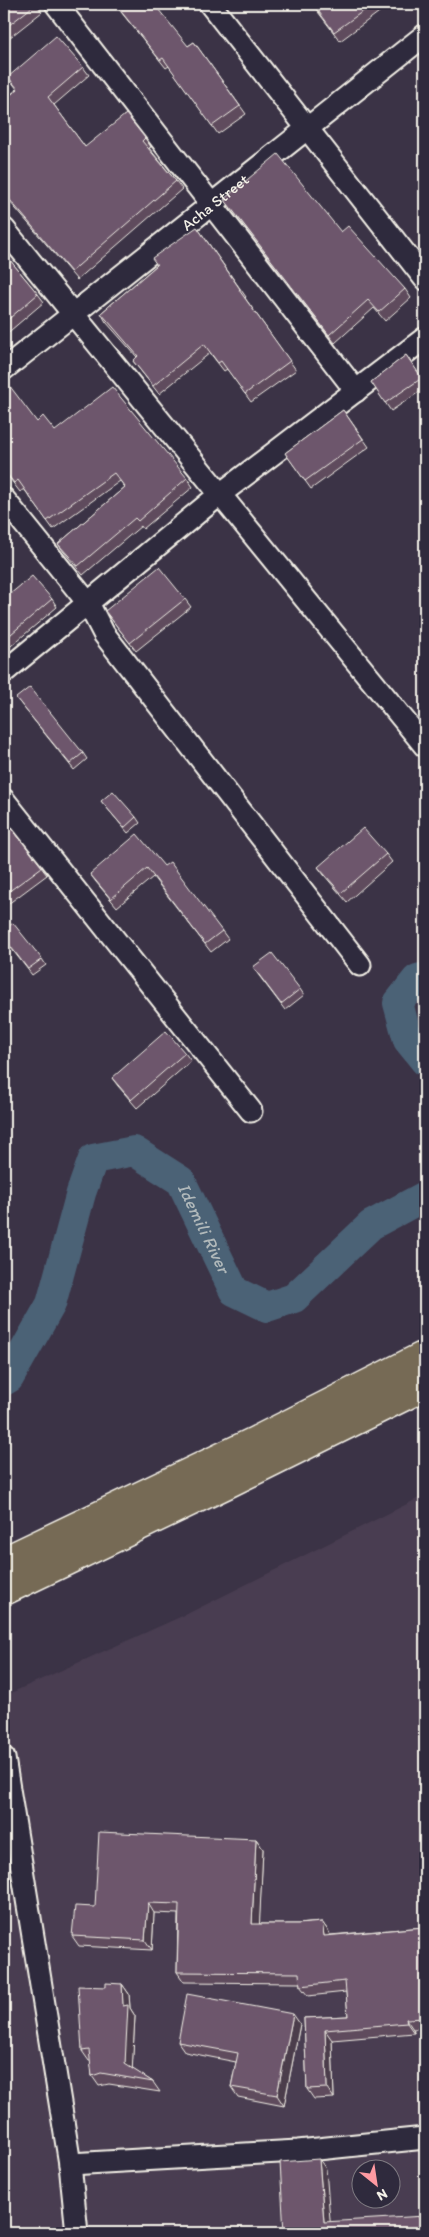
<svg xmlns="http://www.w3.org/2000/svg" width="429" height="2237" viewBox="0 0 429 2237" font-family="Itim,sans-serif">
  <style>
    .built { fill: #4a3e51; fill-rule: evenodd }
    .lines { fill: none; stroke-linecap: round; stroke-linejoin: round }
    .river { stroke: #4b6276; stroke-width: 30 }
    .minor-casing { stroke: #f4f1e8; stroke-width: 25 }
    .highway-casing { stroke: #f4f1e8; stroke-width: 31 }
    .minor { stroke: #2f2a3d; stroke-width: 21 }
    .highway { stroke: #766a55; stroke-width: 28 }
    .wall { fill: #5e4b5d; stroke: #f4f1e8 }
    .shaded-wall { fill: #4c3d4c; stroke: #f4f1e8 }
    .building { fill: #6d576c; stroke: #f4f1e8 }
    .labels { text-anchor: middle; stroke-width: 4.5; stroke-linejoin: round; paint-order: stroke }
    .street-label { font-size: 16px; fill: #f4f1e8; stroke: #2f2a3d }
    .water-label { font-size: 18px; font-style: italic; fill: #b0b8ba; stroke: #2f2a3d }
  </style>
  <rect width="100%" height="100%" fill="#3b3346"/>
  <filter id="ink" filterUnits="userSpaceOnUse"><feTurbulence type="fractalNoise" baseFrequency=".02" numOctaves="2"/><feDisplacementMap in="SourceGraphic" scale="10" xChannelSelector="R" yChannelSelector="G"/><feConvolveMatrix kernelMatrix="1 2 1 2 8 2 1 2 1" color-interpolation-filters="sRGB"/></filter>
  <g filter="url(#ink)">
    <!-- built -->
    <path class="built" d="M425,1495V2233H4V1696L187,1614ZM362,2170H392V2200H362Z"/>
    <g class="lines">
      <!-- river -->
      <g class="river">
        <path d="M425,977L417,979L398,1003L408,1040L425,1061"/>
        <path id="s1" d="M4,1381L9,1378L51,1304L81,1193L93,1159L134,1151L181,1181L234,1291L267,1307L294,1298L371,1225L425,1196"/>
      </g>
      <!-- minor casing -->
      <g class="minor-casing">
        <g id="minor">
          <path d="M56,4L356,391"/>
          <path d="M210,4L425,279"/>
          <path d="M4,229L425,746"/>
          <path id="s2" d="M4,369L425,35"/>
          <path d="M4,499L88,603L104,634L360,965"/>
          <path d="M4,672L219,495L425,338"/>
          <path d="M4,800L251,1111"/>
          <path d="M4,1758L70,2164L77,2233"/>
          <path d="M70,2164L298,2151L425,2138"/>
        </g>
      </g>
      <!-- highway casing -->
      <g class="highway-casing">
        <path id="highway" d="M4,1561L253,1442L425,1355
          M4,1591L225,1485L425,1386"/>
      </g>
      <!-- minor -->
      <use href="#minor" class="minor"/>
      <!-- highway -->
      <use href="#highway" class="highway"/>
    </g>
    <!-- wall -->
    <path class="wall" d="M4,4H36L42,12L4,42Z
      M115,4L188,46L194,42L246,114L218,134L169,66L166,68L121,12Z
      M298,4H307L301,8Z
      M312,4H390L340,41Z
      M83,67L89,75L54,105L85,147L145,138L151,147L149,148L176,181L182,189L77,280L4,195V100L17,89L8,77Z
      M224,199L341,232L405,289L411,298L385,321L374,308L335,343Z
      M197,227L246,297L245,298L296,370L251,402L227,369L224,371L210,353L159,394L133,361L137,357L106,322L101,313L157,265Z
      M4,253L38,294L44,302L4,336Z
      M406,355L425,383V388L391,411L371,382Z
      M4,389L37,422L55,431L187,478L193,487L143,529L141,526L83,575L64,552L58,544L125,487L120,481L53,529L24,489L20,492L4,471Z
      M343,410L369,447L311,489L285,453Z
      M4,599H52L57,607L5,651L4,650Z
      M185,599L191,607L136,651L105,611Z
      M16,698L83,753L87,759L74,770Z
      M101,801L136,817L140,823L128,833Z
      M4,819L47,875L4,907Z
      M386,854L392,862L347,902L324,875L318,867Z
      M164,866L222,931L228,939L211,952L153,877L117,907L96,882L90,874Z
      M4,930L42,959L46,965L32,975L4,939Z
      M257,973L300,989L304,995L285,1010Z
      M185,1053L191,1061L137,1108L118,1086L112,1078Z
      M256,1839L263,1849L259,1924H298L322,1922L329,1932L330,1935L424,1927L425,1923V2028L413,2029L414,2033L332,2040L334,2098L314,2099L307,2089L304,2018L348,2016L346,1992L308,1996L300,1986V1983L184,1982L177,1972L178,1914L154,1913L152,1950L79,1946L72,1936L95,1907Z
      M122,1984L129,1994L130,2008L135,2016L132,2069L153,2082L160,2092L109,2084L99,2086L92,2076L91,2061H89L82,2051L106,1987Z
      M300,2024L284,2106L238,2097L231,2087L236,2062L185,2052L178,2042Z"/>
    <!-- shaded-wall -->
    <path class="shaded-wall" d="M256,1839L263,1849L259,1934L252,1924Z
      M148,1903L154,1913L152,1950L145,1940Z
      M322,1922L329,1932L331,1946L324,1936Z
      M122,1984L129,1994L130,2008L135,2016L132,2074L125,2064Z
      M293,2014L300,2024L284,2106L277,2095Z
      M406,2019L413,2029L414,2033L407,2023Z
      M325,2030L332,2040L334,2098L327,2088Z
      M319,2159L326,2169L331,2232L324,2222Z"/>
    <!-- building -->
    <path class="building" d="M4,4H36L4,29Z
      M115,4H154L188,46L194,42L240,106L212,126L163,58L160,60Z
      M313,4H373L334,32Z
      M56,36L83,67L48,97L85,147L126,114L145,138L142,141L176,181L71,272L4,193V100L18,89L8,77Z
      M278,154L341,232L348,226L405,289L379,312L368,300L329,335L224,199Z
      M197,227L240,289L239,290L290,361L245,394L221,361L218,363L204,344L153,386L133,361L138,356L101,313L157,265L152,258Z
      M4,253L38,294L4,323Z
      M406,355L422,378L385,403L371,382Z
      M9,385L37,422L43,416L55,431L112,387L187,478L138,521L135,518L78,566L58,544L125,487L114,473L47,521L18,480L14,483L4,470V389Z
      M343,410L363,439L305,481L285,453Z
      M159,567L185,599L130,643L105,611Z
      M32,576L52,599L4,640V599Z
      M30,687L83,753L70,764L16,698Z
      M113,791L136,817L124,828L101,801Z
      M4,819L42,867L4,895Z
      M363,828L386,854L341,893L318,867Z
      M137,834L164,866L170,862L222,931L205,944L147,868L111,899L90,874Z
      M13,923L42,959L28,969L4,938V930Z
      M272,953L300,989L281,1004L253,967Z
      M166,1031L185,1053L131,1100L112,1078Z
      M99,1832L256,1839L252,1924H298L322,1922L324,1936L424,1927V1924L425,1923V2018L406,2019L407,2023L325,2030L327,2088L307,2089L304,2018L348,2016L345,1981L300,1986L299,1973L177,1972L179,1904L148,1903L145,1940L72,1936L75,1906L95,1907Z
      M106,1983L122,1984L123,2006L128,2005L125,2064L153,2082L101,2073L92,2076L89,2050L82,2051L78,1986L106,1987Z
      M187,1994L293,2014L277,2095L231,2087L238,2053L178,2042Z
      M319,2159L324,2222L425,2216V2233H284L280,2162Z"/>
  </g>
  <g class="labels">
    <!-- street labels -->
    <g class="street-label">
      <text dy="6" stroke="none"><textPath href="#s2" startOffset="269">Acha Street</textPath></text>
    </g>
    <!-- water labels -->
    <g class="water-label">
      <text dy="6" stroke="none"><textPath href="#s1" startOffset="392">Idemili River</textPath></text>
    </g>
  </g>
  <!-- margin -->
  <rect width="429" height="2237" fill="none" stroke="#2f2a3d" stroke-width="20"/>
  <rect x="10" y="10" width="409" height="2217" fill="none" stroke="#f4f1e8" stroke-width="2" filter="url(#ink)"/>
  <!-- north arrow -->
  <g transform="translate(376 2184) rotate(150)"><circle r="24" fill="#2f2a3d" stroke="#7e7a81"/>
  <path d="M0-4L9 19L0 12L-9 19Z" fill="#ff9aa2"/>
  <text y="-8" font-size="14" font-weight="bold" text-anchor="middle" fill="#f4f1e8">N</text>
  </g>
</svg>
